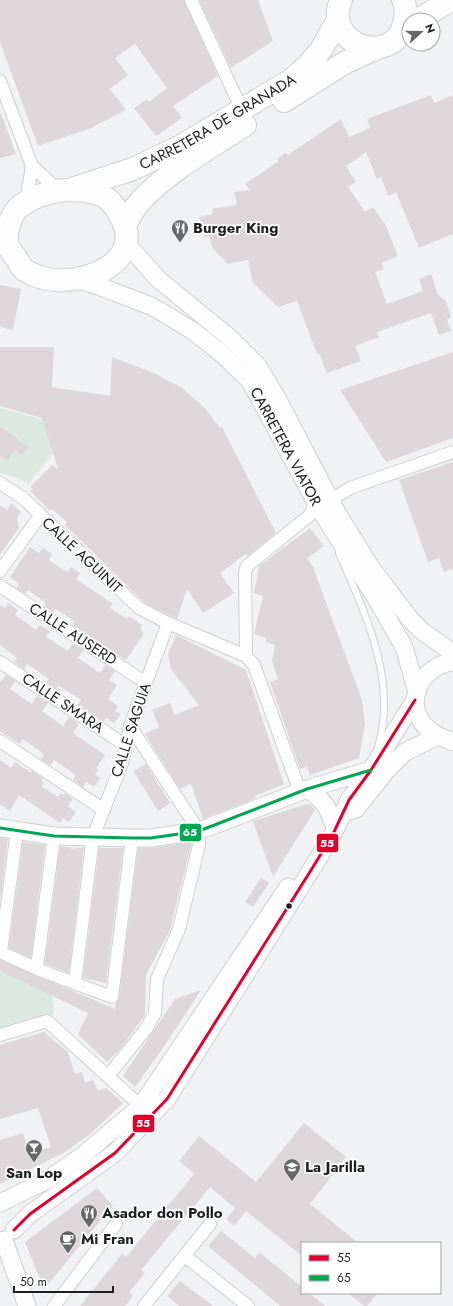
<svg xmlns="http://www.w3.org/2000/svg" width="453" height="1306" viewBox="0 0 453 1306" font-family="Jost,sans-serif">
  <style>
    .green { fill: #dce9e1 }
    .building { fill: #ddd7da }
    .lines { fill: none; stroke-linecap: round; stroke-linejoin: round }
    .lane-casing { stroke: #cecfd0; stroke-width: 8 }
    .street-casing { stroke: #cecfd0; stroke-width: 14 }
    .secondary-casing { stroke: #cecfd0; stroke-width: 19 }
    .highway-casing { stroke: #cecfd0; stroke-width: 24 }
    .lane { stroke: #fdfdfd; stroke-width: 6 }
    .street { stroke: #fdfdfd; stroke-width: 12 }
    .secondary { stroke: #fdfdfd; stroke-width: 17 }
    .highway { stroke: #fdfdfd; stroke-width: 22 }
    .bus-1-casing { stroke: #fff; stroke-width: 6 }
    .bus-2-casing { stroke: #fff; stroke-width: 6 }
    .bus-1 { stroke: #e4002b; stroke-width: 3 }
    .bus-2 { stroke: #00a651; stroke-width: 3 }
    .bus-dot { fill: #1d1e1f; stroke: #fff; stroke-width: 1.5 }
    .labels { text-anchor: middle; stroke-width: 3.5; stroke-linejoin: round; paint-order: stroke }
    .street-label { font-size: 15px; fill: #1d1e1f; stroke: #fff }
    .poi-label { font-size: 15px; font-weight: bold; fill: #1d1e1f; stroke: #fff; text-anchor: start }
    .line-badge { stroke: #fff; stroke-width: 1.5 }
    .badge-label { font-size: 11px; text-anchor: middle; font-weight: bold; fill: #fff }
  </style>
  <rect width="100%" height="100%" fill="#f1f2f4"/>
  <!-- green -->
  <path class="green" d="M0,408L45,420L53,454L28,484L15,477L0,473Z
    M0,972H3L52,994L54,1014L0,1030Z"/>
  <!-- building -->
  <path class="building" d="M0,0H184L218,76L173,106L182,118L156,136L134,108L147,99L149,102L167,88L135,44L115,58L128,75L110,89L126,110L89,129L38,146L0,42Z
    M199,0H258L273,41L231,68Z
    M431,95L434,103L453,95V234L419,248L396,192L388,196L381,177L377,179L366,152L346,166L356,182L348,187L365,212L373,207L385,224L398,256L382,263L384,269L375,272L387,304L423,291L419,279L431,274L438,295L446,301L451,317L447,319L451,331L439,335L431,313L377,332L379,337L355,346L361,361L327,373L319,353L317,354L297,301L278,307L253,283L248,260L228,264L212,247L209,236L204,237L199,217L213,214L212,209L237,205L234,192L250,190L245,184L279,161L277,159L285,153L288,155L341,119L349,137L370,128L367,119Z
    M1,113L16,154L0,158V114Z
    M0,285L21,289L13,330L0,327Z
    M0,347H54L52,387L110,396L112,357L154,373L182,388L205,408L220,428L222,427L276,533L248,556L246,554L220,573L234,593L203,613L187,589L177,619L145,603L65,525L67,522L52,509L50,511L30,491L33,489L30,487L52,465L58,469L42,418L0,406Z
    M453,352V438L386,462L340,390Z
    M0,426L28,447L22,455L15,450L7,461L0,455Z
    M453,462V569L444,572L439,558L428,562L399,480Z
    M11,503L21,512L17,518L19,527L0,555V505L7,510Z
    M310,528L324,546L307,558L313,567L362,700L365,724L359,758L310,775L307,767L300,769L270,682L278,679L272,661L275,645L266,642V638L254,634L263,596L254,593L259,566Z
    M30,547L39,553L43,548L52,554L49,560L67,572L71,567L75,570L80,573L76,579L113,604L110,608L127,619L129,616L142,625L140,628L144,634L126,660L72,625L74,621L56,609L53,612L44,606L46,603L28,590L25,594L16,588L19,584L10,577Z
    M8,603L18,610L15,615L36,630L40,625L50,631L46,637L68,651L73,644L83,650L78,658L100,673L105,665L115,671L109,680L117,685L108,699L118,706L115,711L121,714L114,723L106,718L104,722L78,705L81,700L59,686L56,690L46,683L49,679L27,664L24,669L14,662L17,658L0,645V605L5,608Z
    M176,635L246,670L284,784L255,796L256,798L203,819L191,784L180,789L145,734L159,727L152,710L170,703L175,715L199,705L171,669L168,654Z
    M6,675L16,681L10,689L32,704L37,696L48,703L42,711L63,726L69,717L79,724L73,733L105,755L96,768L98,770L95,774L100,778L94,787L86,782L83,787L73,780L76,775L54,760L51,766L41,759L44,754L23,739L19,744L0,731V682Z
    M0,760L11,768L15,762L31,773L32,771L43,778L41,781L44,782L41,786L58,797L60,794L63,795L65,793L73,799L68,806L76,812L69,822L63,818L60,823L19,795L10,811L0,804Z
    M146,764L170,803L158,811L133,771Z
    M307,804L311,805L315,810L273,877L253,821Z
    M0,838L8,839L0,902Z
    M23,842L45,845L31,958L9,948Z
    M192,842L170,930L146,975L145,1015L121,1048L107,1062L78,1034L88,1013L0,971V960L115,1009L116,1003L119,998L138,848H152Z
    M60,847H71V849L84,847L69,973L45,964Z
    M99,848H123L106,983L83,978Z
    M261,878L269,883L253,907L245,902Z
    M201,990L165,1045L135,1087L123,1076L175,999Z
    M44,1032L68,1052L75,1074L82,1072L85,1083L93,1080L98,1091L106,1088L123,1103L89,1135L65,1152L0,1184V1140L23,1133L29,1154L51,1147L38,1108L0,1119V1045Z
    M304,1123L346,1157L310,1204L358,1243H302V1256L246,1211L234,1226L226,1219L235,1208L210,1187L141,1270L145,1273L129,1292L133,1296L125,1306H80L122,1254L126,1257L194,1174L179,1161L199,1136L256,1182Z
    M97,1188L113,1206L44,1289L25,1242Z
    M221,1231L255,1258L259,1252L302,1287V1293H309L325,1306H280L208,1246Z
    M180,1281L196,1293L213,1306H179L167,1296Z
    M348,1293H378L367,1306H364Z"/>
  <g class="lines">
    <!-- lane casing -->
    <g class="lane-casing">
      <path id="lane" d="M339,553C365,613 398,681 378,747"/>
    </g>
    <!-- street casing -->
    <g class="street-casing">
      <path id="street" d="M191,0L242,110
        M0,81L32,166L58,190
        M26,202L32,166
        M0,483L23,498L139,608L168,623L246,656
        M331,500L350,488L453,452
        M0,571L40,516
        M0,586L146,683
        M0,662L125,745
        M0,741L104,810
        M300,792L254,665L246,656L245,572L247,566L310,515L316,501
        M1,951L17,831
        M0,952L42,971L112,997L132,838
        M37,967L54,836
        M75,982L93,837L122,763L130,726L168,623
        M0,1035L47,1021L146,1111
        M108,1076L146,1029L155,1013L157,979L179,929L199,845V831L130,726
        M185,1256L248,1306
        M54,1306L116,1224
        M144,1306L210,1224"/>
    </g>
    <!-- secondary casing -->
    <g class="secondary-casing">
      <g id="secondary">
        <path d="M127,244L158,279L230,338L257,365L277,398L337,513L372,569L410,619L422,631L453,653"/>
        <path id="s1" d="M75,279L101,287L151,306L170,317L193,331L222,354L250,381L319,508L377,600L404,647L417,692"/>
        <path d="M453,662C423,665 403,699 424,725C432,734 443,738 453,742"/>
        <path d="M307,789C320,798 328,805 332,821"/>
        <path d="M350,811L356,809L386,771L405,752L438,736"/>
        <path d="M0,828L54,836L132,838H151L199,831L307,789L371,770"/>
        <path d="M0,1203L47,1180L82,1156L141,1106L288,887"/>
        <path d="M14,1230L30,1214L115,1153L167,1099L313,867L333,834L349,800L371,770L415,700"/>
        <path d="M4,1240L27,1306"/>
      </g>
    </g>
    <!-- highway casing -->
    <g class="highway-casing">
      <g id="highway">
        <path d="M341,0C322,45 393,68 404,24C406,16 407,8 403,0"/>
        <path d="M418,20L451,0"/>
        <path d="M284,101L346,62L377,48"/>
        <path id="s2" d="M72,189L133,169L181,146L291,80L306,67L321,50L338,20"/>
        <path d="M64,190C77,190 91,190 103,196C111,200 118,211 122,219C143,261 89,283 55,280C44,279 32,275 23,269C21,266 19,262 17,259C14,255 10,250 8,246C4,235 11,214 19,207C33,196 48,192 64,190Z"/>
        <path d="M125,225C129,218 133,210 138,204C161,176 214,145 245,125"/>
      </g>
    </g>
    <!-- lane -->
    <use href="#lane" class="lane"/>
    <!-- street -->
    <use href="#street" class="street"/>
    <!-- secondary -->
    <use href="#secondary" class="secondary"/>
    <!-- highway -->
    <use href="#highway" class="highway"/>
    <!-- bus-1 casing -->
    <g class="bus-1-casing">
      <path id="bus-1" d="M14,1230L30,1214L115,1153L167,1099L313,867L333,834L349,800L371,770L415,700"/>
    </g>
    <!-- bus-2 casing -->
    <g class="bus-2-casing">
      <path id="bus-2" d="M0,828L54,836L132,838H151L199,831L307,789L371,770"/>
    </g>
    <!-- bus-1 -->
    <use href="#bus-1" class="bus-1"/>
    <!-- bus-2 -->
    <use href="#bus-2" class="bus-2"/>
  </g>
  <!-- icons -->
  <defs>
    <g id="restaurant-pin" transform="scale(0.9)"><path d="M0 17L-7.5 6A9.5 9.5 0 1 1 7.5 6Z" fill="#67686a" stroke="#fff"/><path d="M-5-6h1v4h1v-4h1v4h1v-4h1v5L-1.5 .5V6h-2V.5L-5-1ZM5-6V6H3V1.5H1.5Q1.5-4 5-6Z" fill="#fff"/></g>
    <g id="bar-pin" transform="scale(0.9)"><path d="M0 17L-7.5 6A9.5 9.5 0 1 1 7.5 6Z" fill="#67686a" stroke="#fff"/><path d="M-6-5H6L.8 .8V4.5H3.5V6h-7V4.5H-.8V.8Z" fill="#fff"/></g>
    <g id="school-pin" transform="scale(0.9)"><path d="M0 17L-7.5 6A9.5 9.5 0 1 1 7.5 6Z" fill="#67686a" stroke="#fff"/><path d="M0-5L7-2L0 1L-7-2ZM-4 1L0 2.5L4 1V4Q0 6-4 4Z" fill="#fff"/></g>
    <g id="cafe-pin" transform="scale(0.9)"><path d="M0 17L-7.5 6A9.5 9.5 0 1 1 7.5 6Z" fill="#67686a" stroke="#fff"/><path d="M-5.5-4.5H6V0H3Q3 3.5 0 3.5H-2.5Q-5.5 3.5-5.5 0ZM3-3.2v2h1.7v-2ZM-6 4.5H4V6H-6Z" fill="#fff"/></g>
  </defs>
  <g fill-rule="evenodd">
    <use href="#restaurant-pin" x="180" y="228"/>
    <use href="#bar-pin" x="34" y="1148"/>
    <use href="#school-pin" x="292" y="1167"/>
    <use href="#restaurant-pin" x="89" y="1213"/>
    <use href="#cafe-pin" x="68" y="1239"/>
  </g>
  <!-- markers -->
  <circle class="bus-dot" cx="289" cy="906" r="3.5"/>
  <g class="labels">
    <!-- street labels -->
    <g class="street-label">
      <text dy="5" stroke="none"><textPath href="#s2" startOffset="161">CARRETERA DE GRANADA</textPath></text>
      <text dy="5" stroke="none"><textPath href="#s1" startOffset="280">CARRETERA VIATOR</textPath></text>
      <text transform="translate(82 555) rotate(43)" y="5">CALLE AGUINIT</text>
      <text transform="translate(73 634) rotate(33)" y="5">CALLE AUSERD</text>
      <text transform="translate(63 703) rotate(34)" y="5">CALLE SMARA</text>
      <text transform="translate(131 730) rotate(-72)" y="5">CALLE SAGUIA</text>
    </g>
    <!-- poi labels -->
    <g class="poi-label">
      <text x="193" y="233">Burger King</text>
      <text x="305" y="1172">La Jarilla</text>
      <text x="34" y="1178" text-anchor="middle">San Lop</text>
      <text x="102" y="1218">Asador don Pollo</text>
      <text x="81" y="1244">Mi Fran</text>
    </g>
  </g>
  <g class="line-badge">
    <rect x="179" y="823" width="23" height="19" rx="4" fill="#00a651"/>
    <rect x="316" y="833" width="23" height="20" rx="4" fill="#e4002b"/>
    <rect x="132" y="1114" width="23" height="19" rx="4" fill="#e4002b"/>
  </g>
  <g class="badge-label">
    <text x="190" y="836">65</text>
    <text x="327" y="847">55</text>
    <text x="143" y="1127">55</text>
  </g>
  <!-- legend -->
  <rect x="301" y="1242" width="140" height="52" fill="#ffffff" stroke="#a5a5a5"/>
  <rect x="309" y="1255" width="20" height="6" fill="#e4002b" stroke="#a5a5a5"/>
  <text x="337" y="1262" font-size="12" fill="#1d1e1f">55</text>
  <rect x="309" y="1275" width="20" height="6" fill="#00a651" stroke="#a5a5a5"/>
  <text x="337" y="1282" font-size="12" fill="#1d1e1f">65</text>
  <!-- north arrow -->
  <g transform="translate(421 32) rotate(69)"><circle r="19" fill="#ffffff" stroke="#a5a5a5"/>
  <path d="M0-3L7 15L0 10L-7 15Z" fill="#67686a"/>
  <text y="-6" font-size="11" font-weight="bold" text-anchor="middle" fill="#1d1e1f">N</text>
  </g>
  <!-- scale -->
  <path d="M14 1286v6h99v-6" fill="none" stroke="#1d1e1f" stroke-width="2"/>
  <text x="20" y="1286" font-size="12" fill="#1d1e1f" stroke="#ffffff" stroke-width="3" paint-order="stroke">50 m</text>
</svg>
